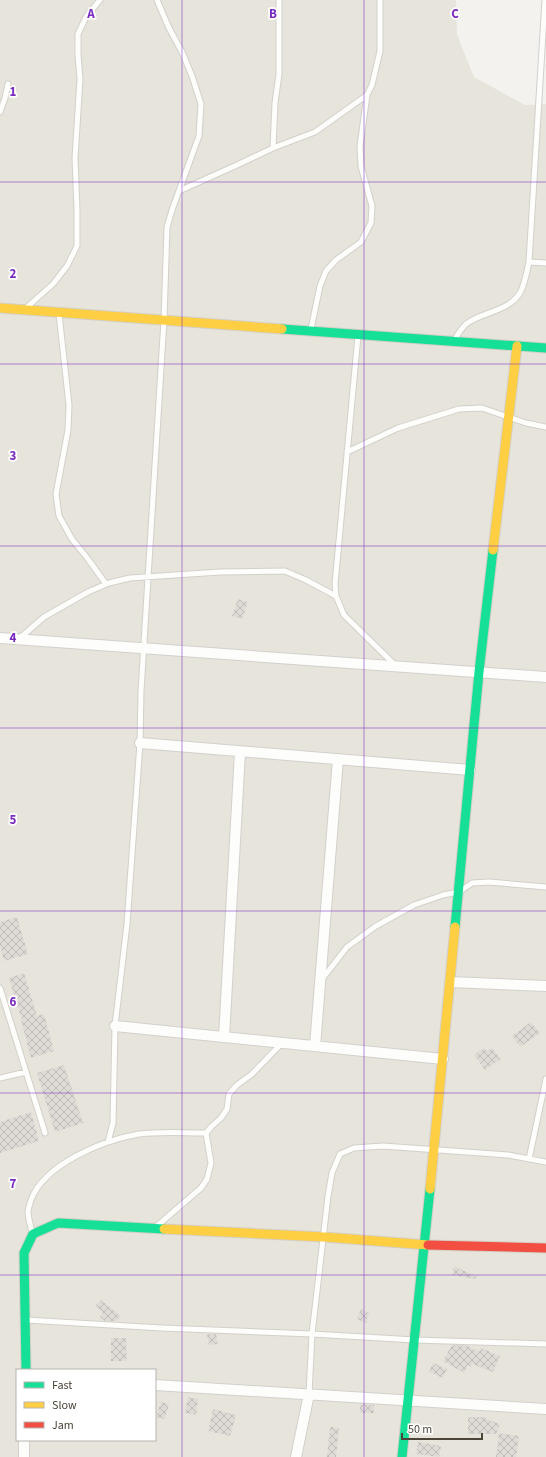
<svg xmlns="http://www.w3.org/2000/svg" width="546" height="1457" viewBox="0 0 546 1457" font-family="'Source Sans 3',sans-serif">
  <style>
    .residential { fill: #e7e4dc; fill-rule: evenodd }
    .building { fill: url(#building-cross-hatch) }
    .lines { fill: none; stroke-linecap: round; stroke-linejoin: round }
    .lane-casing { stroke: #d2d0cb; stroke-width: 7 }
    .street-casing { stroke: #d2d0cb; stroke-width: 12 }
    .fast-casing { stroke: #d3cfc5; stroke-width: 11 }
    .slow-casing { stroke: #d3cfc5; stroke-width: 11 }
    .jam-casing { stroke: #d3cfc5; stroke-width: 11 }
    .lane { stroke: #fdfdfc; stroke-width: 5 }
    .street { stroke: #fdfdfc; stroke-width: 10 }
    .fast { stroke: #16e098; stroke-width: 9 }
    .slow { stroke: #ffcf43; stroke-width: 9 }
    .jam { stroke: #f24e42; stroke-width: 9 }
    .grid { fill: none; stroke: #7b2cbf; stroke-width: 1; stroke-opacity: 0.55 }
    .grid-label { font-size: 13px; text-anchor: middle; font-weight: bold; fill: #7b2cbf; stroke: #fff; stroke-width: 3.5; stroke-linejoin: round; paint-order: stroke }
  </style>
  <defs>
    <pattern id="building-cross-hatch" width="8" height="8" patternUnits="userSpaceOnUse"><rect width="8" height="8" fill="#dedbd6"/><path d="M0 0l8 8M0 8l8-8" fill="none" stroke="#c0bdb8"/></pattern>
  </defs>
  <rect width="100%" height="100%" fill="#f4f2ee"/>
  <!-- residential -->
  <path class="residential" d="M0,0H456L457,35L474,77L525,105L546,104V1457H0ZM17,1370H155V1440H17Z"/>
  <!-- building -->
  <path class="building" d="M238,599L248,602L242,619L232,616Z
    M17,917L28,954L4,961L0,946V922Z
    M24,973L37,1016L44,1014L54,1051L31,1058L21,1020H22L9,978Z
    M531,1022L540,1033L520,1047L512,1036Z
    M484,1048L487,1051L492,1048L501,1059L485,1070L474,1055Z
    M64,1065L83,1123L55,1132L37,1073Z
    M31,1112L39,1141L0,1153V1122Z
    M454,1266L477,1277L476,1279L453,1275Z
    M101,1300L121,1316L116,1321H105L100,1317L103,1313L95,1306Z
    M361,1309L369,1313L366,1323L357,1319Z
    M207,1334H216L218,1344L209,1345Z
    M111,1338H126L127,1361H111Z
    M452,1345L468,1346L479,1352L481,1348L500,1356L493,1372L472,1364L471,1367L468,1365L464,1373L443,1361Z
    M433,1363L447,1369L443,1378L429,1372Z
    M188,1397L198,1399L196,1415L185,1413Z
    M161,1402L169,1404L165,1419L156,1417Z
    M360,1404L374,1405V1413H360Z
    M213,1409L236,1415L230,1436L208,1431Z
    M468,1417H486V1419L500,1424L496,1434H468Z
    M330,1427L339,1428L336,1457H327Z
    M499,1433L519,1436L516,1457H496Z
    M418,1442L441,1446L439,1457L416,1454Z"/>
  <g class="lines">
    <!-- lane casing -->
    <g class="lane-casing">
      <path id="lane" d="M0,112L5,98L8,84
        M273,148L315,132L367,95L372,85L380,51V0
        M179,191L237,165L273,148L275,103L279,74V0
        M529,262L546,263
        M26,308L53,284L67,266L77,246V210L75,158L80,79L78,55V34L86,17L100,0
        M59,314L69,405L68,430L56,494L59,516L72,539L88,559L106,584
        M311,329L320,286L326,271L336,260L361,242L371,223L372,206L361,166L360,146L367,95
        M358,336L335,584L336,596L344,615L395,665
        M455,339C458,334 462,328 466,324C483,311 510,312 521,291C525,282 527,272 529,262L545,0
        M347,452L398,428L459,409L482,408L526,423L546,427
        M20,638L44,617L88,592L109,583L130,578L220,572L285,571L306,580L336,596
        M323,978L347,947L376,926L414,905L443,895L459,892L472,883L489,882L546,887
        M0,988L45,1133
        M0,1078L26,1072
        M108,1142L113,1123L115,1026L127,924L140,743L141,691L164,320L167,227L172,210L199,136L201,104L192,76L182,52L169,28L157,0
        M529,1159L546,1079
        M158,1225L201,1188L207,1179L211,1163L206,1133L212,1126L221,1118L227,1109L229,1094L237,1085L252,1074L281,1044
        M32,1233C31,1226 28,1218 28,1212C28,1208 30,1204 31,1200C44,1164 104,1140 139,1134C161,1131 184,1133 206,1133
        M26,1320L162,1328L312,1334L415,1340L546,1344
        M309,1394L312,1334L328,1196L332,1173L340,1154L354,1148L383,1146L508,1155L546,1162"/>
    </g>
    <!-- street casing -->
    <g class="street-casing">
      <path id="street" d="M0,638L546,677
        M140,743L470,770
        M450,982L546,986
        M115,1026L443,1059
        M224,1037L240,752
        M315,1046L338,759
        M155,1385L546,1409
        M24,1457V1440
        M296,1457L309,1394"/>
    </g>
    <!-- fast casing -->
    <g class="fast-casing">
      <path id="fast" d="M282,329L546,348
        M455,927L479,672L493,550
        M26,1370L24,1253L33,1234L58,1223L164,1229
        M402,1457L430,1189"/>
    </g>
    <!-- slow casing -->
    <g class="slow-casing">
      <path id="slow" d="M0,308L282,329
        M493,550L517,346
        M430,1189L455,927
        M164,1229L324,1237L428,1245"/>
    </g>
    <!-- jam casing -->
    <g class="jam-casing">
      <path id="jam" d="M428,1245L546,1248"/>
    </g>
    <!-- lane -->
    <use href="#lane" class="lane"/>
    <!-- street -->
    <use href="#street" class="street"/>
    <!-- fast -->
    <use href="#fast" class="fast"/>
    <!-- slow -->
    <use href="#slow" class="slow"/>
    <!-- jam -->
    <use href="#jam" class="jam"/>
  </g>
  <!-- grid -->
  <path class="grid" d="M182,0V1457M364,0V1457M0,182H546M0,364H546M0,546H546M0,728H546M0,911H546M0,1093H546M0,1275H546"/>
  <g class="grid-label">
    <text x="91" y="18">A</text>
    <text x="273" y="18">B</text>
    <text x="455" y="18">C</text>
    <text x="13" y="96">1</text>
    <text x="13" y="278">2</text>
    <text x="13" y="460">3</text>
    <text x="13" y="642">4</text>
    <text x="13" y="824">5</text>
    <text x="13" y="1006">6</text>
    <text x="13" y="1188">7</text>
  </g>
  <!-- legend -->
  <rect x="16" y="1369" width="140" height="72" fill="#ffffff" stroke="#b7b4b0"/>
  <rect x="24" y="1382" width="20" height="6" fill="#16e098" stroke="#b7b4b0"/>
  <text x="52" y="1389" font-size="12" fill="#4b4439">Fast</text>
  <rect x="24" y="1402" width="20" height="6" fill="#ffcf43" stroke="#b7b4b0"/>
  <text x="52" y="1409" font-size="12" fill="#4b4439">Slow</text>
  <rect x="24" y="1422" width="20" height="6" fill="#f24e42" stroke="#b7b4b0"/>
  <text x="52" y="1429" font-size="12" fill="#4b4439">Jam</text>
  <!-- scale -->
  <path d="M402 1433v6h80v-6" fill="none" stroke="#4b4439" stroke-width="2"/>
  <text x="408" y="1433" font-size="12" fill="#4b4439" stroke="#ffffff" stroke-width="3" paint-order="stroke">50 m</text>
</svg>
